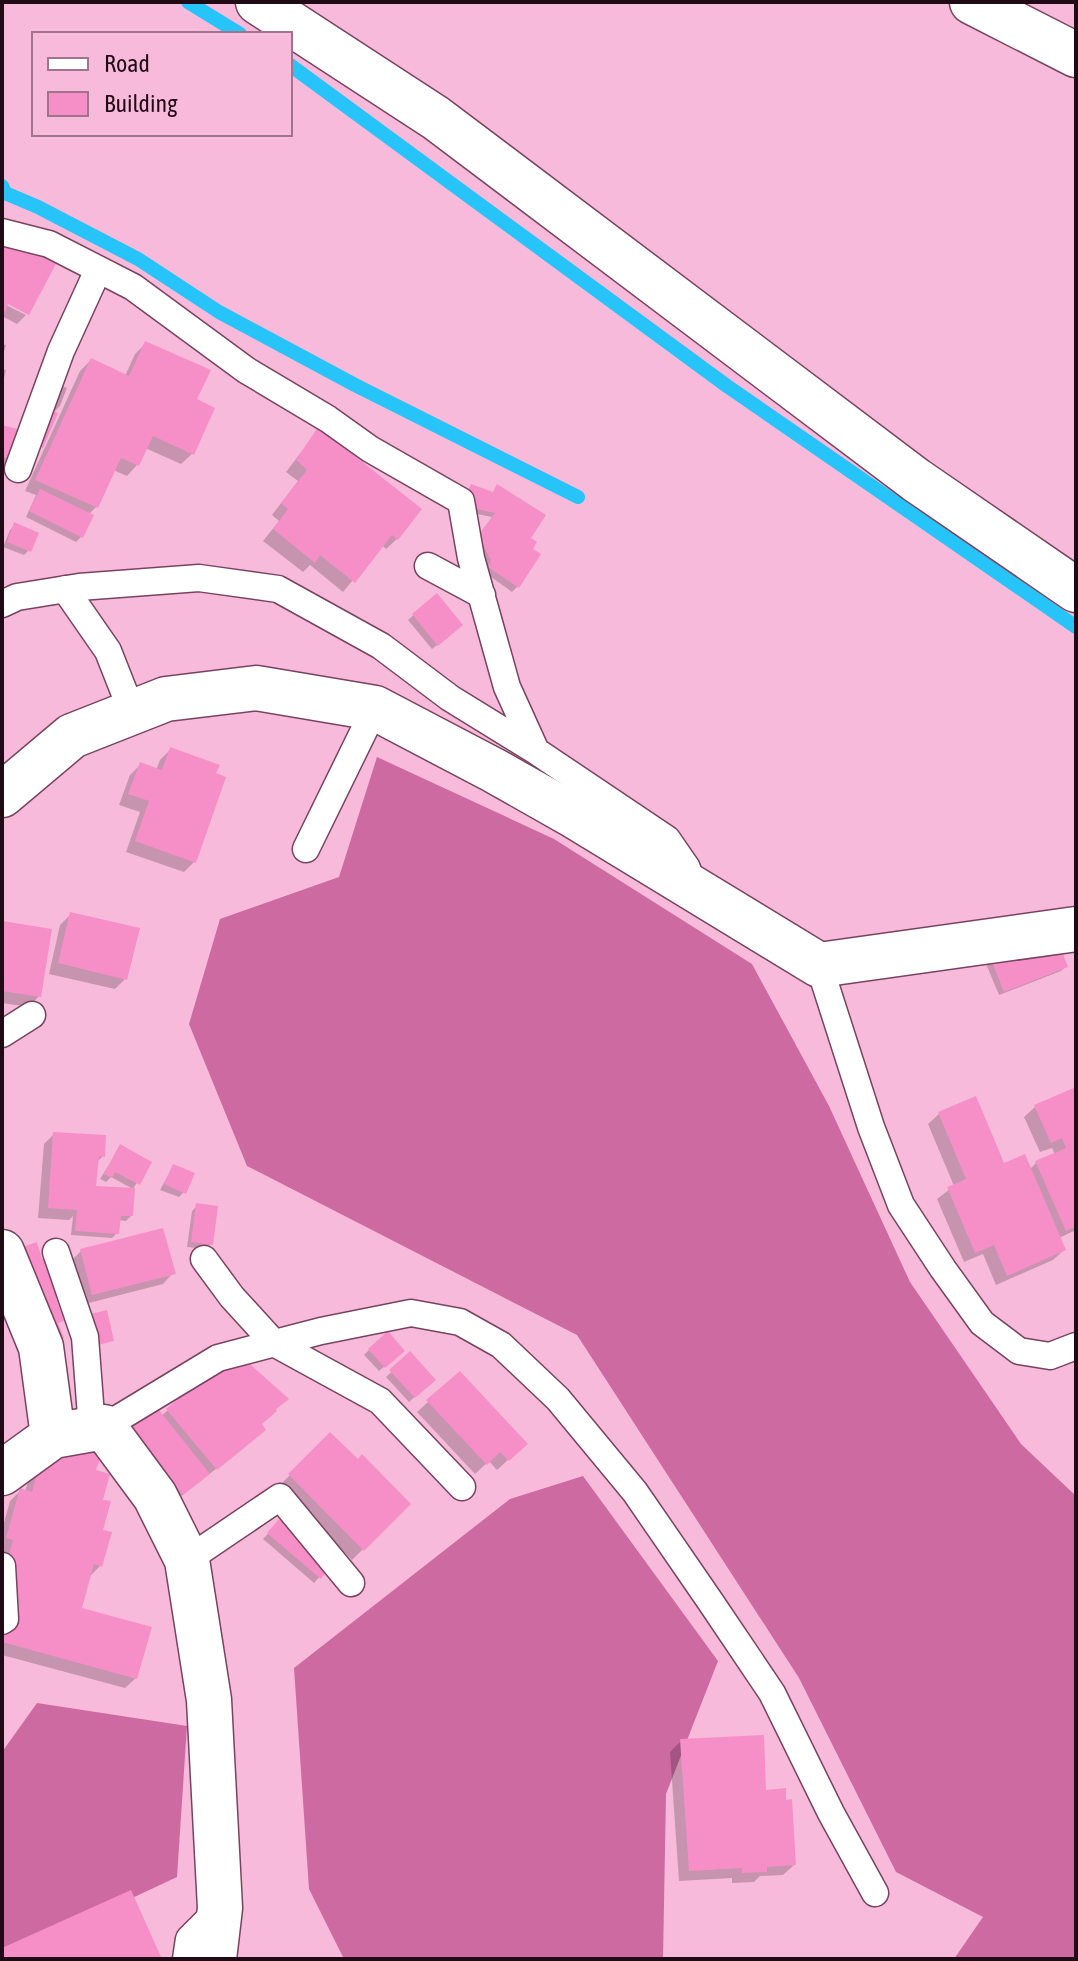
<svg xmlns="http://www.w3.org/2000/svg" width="1078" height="1961" viewBox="0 0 1078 1961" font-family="'Asap Condensed',sans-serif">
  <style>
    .forest { fill: #cd6aa1 }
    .shadow { fill: #0003 }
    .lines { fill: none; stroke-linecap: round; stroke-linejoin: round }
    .stream { stroke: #26c4f8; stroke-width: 14 }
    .building { fill: #f68fc7 }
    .service-casing { stroke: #784360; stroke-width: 29 }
    .minor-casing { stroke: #784360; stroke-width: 47 }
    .tertiary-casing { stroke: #784360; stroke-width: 47 }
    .service { stroke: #fff; stroke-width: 26 }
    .minor { stroke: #fff; stroke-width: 44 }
    .tertiary { stroke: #fff; stroke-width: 44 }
  </style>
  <rect width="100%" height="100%" fill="#f8bada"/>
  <!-- forest -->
  <path class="forest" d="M377,757L554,839L752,964L829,1106L910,1282L1021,1444L1076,1496V1959H954L983,1917L896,1872L799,1678L577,1335L247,1166L189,1024L220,919L339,877Z
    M583,1476L718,1661L666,1794L663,1959H344L309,1889L294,1668L510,1499Z
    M37,1703L187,1726L177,1877L2,1959V1752Z"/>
  <!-- shadow -->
  <path class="shadow" d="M6,300V305L26,315L17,324L2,316Z
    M146,343L194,400L192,454L181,464L145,448L137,465L127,476L113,470L96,507L88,515L91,516L81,537L76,542L26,517L36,495L25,491L80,371L91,360L125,376L135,354Z
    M2,344L6,345L2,359Z
    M2,369L6,370L2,386Z
    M55,383L67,388L60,406L53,413L41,447L36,452Z
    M2,427L11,459L4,465L7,466L2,481Z
    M318,430L397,539L386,549L382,545L343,592L310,565L303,572L263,541L279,521L272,515L298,481L286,472Z
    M471,487L529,538L517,587L512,592L484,572L474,542L492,517L462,511L466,492Z
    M15,525L29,550L24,555L3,547L10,530Z
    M436,595L456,630L432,649L408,620Z
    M171,749L194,862L184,872L126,852L140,812L119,805L130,775L140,765L156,770L160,760Z
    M71,914L125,979L115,989L49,974L60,925Z
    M2,923L39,996L29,1007L2,1003Z
    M991,959L1040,960L1066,966L1061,971L999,995L986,964Z
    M1076,1089V1230L1059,1238L1064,1250L1053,1260L996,1285L983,1254L964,1262L937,1199L954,1186L928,1124L939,1114L1003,1165L1030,1169L1036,1163L1055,1155L1052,1148L1040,1152L1024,1117L1035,1107Z
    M54,1134L103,1156L96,1163L94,1187L131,1216L126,1221L118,1220L117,1233L112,1238L71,1235L73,1216L69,1220L38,1218L44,1144Z
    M120,1147L149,1163L133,1189L111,1177L106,1182L100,1179Z
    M173,1166L184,1192L179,1197L160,1190Z
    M197,1206L211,1244L206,1249L187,1247L192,1211Z
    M81,1251L173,1273L163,1284L81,1305L70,1262Z
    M369,1350L397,1356L379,1371L364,1355Z
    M410,1354L433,1380L409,1402L386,1377Z
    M460,1373L525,1444L497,1470L489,1461L475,1474L417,1412Z
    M188,1388L286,1399L260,1425L253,1440L171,1504L119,1438L161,1416L179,1401L177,1399Z
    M330,1435L408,1504L352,1560L279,1486Z
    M32,1468L93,1471L101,1532L100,1566L89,1577L80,1610L136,1678L125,1688L2,1655V1530L10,1501L21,1490L25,1492Z
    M279,1522L329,1566L314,1583L263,1539Z
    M681,1741L764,1792L794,1865L783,1875L760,1876L754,1882L732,1883V1878L679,1881L670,1752Z
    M2,1951L159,1957L157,1959H2Z"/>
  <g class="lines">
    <!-- stream -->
    <path class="stream" d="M188,2L240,34
      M290,65L727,386L1076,627
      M2,186L5,193L38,207L138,259L219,312L355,385L578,497"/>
  </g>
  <!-- building -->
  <path class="building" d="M2,228L59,258L29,315L8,304L2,319Z
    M145,341L211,370L197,399L215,408L194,455L153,436L139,466L121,458L98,508L35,480L91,358L129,376Z
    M44,406L58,413L43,448L29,442Z
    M2,425L21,430L12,460L2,457Z
    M318,427L422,509L398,540L392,535L355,583L320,555L315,563L273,529L288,509L281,503L307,470L296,460Z
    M471,484L493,492L497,484L546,515L531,538L537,542L533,549L541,554L519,588L488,567L491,560L478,536L495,513L467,507L465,499Z
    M40,489L94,515L83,538L29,511Z
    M14,522L39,533L31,552L7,542Z
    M437,593L463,625L438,646L412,614Z
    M170,747L220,765L216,773L226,777L196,863L135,841L149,801L128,794L140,762L162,770Z
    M70,912L140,928L127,980L58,963Z
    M2,921L52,929L41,997L2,991Z
    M1034,940L1041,957L1061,949L1068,967L1004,992L990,957Z
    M1076,1087V1226L1066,1231L1035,1161L1066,1148L1062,1138L1051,1143L1034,1105Z
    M976,1096L1004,1163L1025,1154L1066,1250L1007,1276L994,1245L975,1253L947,1187L966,1179L938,1112Z
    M53,1132L106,1135L105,1157L99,1156L96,1186L135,1188L133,1216H121L119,1234L75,1231L77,1210L48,1208Z
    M120,1144L152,1162L140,1185L115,1172L112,1178L104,1174Z
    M173,1164L195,1173L186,1194L164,1184Z
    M196,1203L218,1206L213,1245L191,1242Z
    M163,1228L176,1274L92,1295L80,1249Z
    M37,1242L42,1259L47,1258L59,1296L56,1298L64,1321L58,1323L64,1338L31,1349L2,1254Z
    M107,1310L114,1341L86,1348L79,1317Z
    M388,1331L405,1351L385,1368L368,1349Z
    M410,1351L436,1380L415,1398L389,1370Z
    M242,1357L289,1399L276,1409L277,1411L262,1424L266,1430L217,1470L166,1409L189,1390Z
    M460,1371L528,1444L509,1461L500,1452L487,1465L426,1400Z
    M155,1405L210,1474L183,1495L128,1426Z
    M62,1429L101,1456L96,1470L110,1474L103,1500L111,1501L103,1530L112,1532L102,1567L94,1564L82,1608L152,1627L137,1679L2,1642V1580L13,1540L6,1538L20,1488L32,1492L42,1455Z
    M330,1432L358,1459L362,1454L411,1504L364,1551L288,1474Z
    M279,1519L332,1565L321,1579L267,1533Z
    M764,1735L766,1790L786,1788V1800L792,1799L796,1865L767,1867V1872L742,1873V1868L689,1871L680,1739Z
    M131,1890L161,1957L2,1959V1948Z"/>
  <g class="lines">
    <!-- service casing -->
    <g class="service-casing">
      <path id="service" d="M2,232L49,244L133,287L246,370L328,419L370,449L461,501L471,558L507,687L536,751L667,839L687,868L691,881
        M18,469L61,351L98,270
        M428,566L482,595
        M65,589L108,651L132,712
        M2,604L17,597L79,587L199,578L278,589L381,646L450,698L536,751
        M306,849L375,708
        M819,965L871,1127L901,1205L943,1269L982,1323L1019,1351L1050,1356L1076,1346
        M2,1034L32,1015
        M56,1252L85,1337L92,1429
        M204,1259L232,1297L274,1343L380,1401L462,1487
        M104,1427L218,1358L321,1331L411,1313L460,1322L501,1345L558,1399L635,1492L710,1601L772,1693L831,1813L875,1893
        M187,1560L280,1497L351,1583
        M2,1566L5,1619L2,1621
        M186,1959L189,1939L220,1908"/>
    </g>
    <!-- minor casing -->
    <g class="minor-casing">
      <path id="minor" d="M258,2L436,118L916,480L1076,590
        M972,2L1076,55
        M2,1252L41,1347L53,1436
        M2,1473L53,1436L104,1427L155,1496L187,1560L209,1700L220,1908L214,1959"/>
    </g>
    <!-- tertiary casing -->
    <g class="tertiary-casing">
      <path id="tertiary" d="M2,795L72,736L166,699L256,688L375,708L495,771L571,814L819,965L1076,929"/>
    </g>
    <!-- service -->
    <use href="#service" class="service"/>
    <!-- minor -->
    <use href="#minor" class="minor"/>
    <!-- tertiary -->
    <use href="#tertiary" class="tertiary"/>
  </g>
  <!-- border -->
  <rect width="1078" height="1961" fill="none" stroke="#1f0a16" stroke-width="8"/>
  <!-- legend -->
  <rect x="32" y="32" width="260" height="104" fill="#f8bada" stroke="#a1748c" stroke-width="2"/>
  <rect x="48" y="58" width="40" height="12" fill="#ffffff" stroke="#a1748c" stroke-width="2"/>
  <text x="104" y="72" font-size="24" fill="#1f0a16">Road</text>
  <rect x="48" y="92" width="40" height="24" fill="#f68fc7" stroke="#a1748c" stroke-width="2"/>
  <text x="104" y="112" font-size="24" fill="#1f0a16">Building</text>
</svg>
